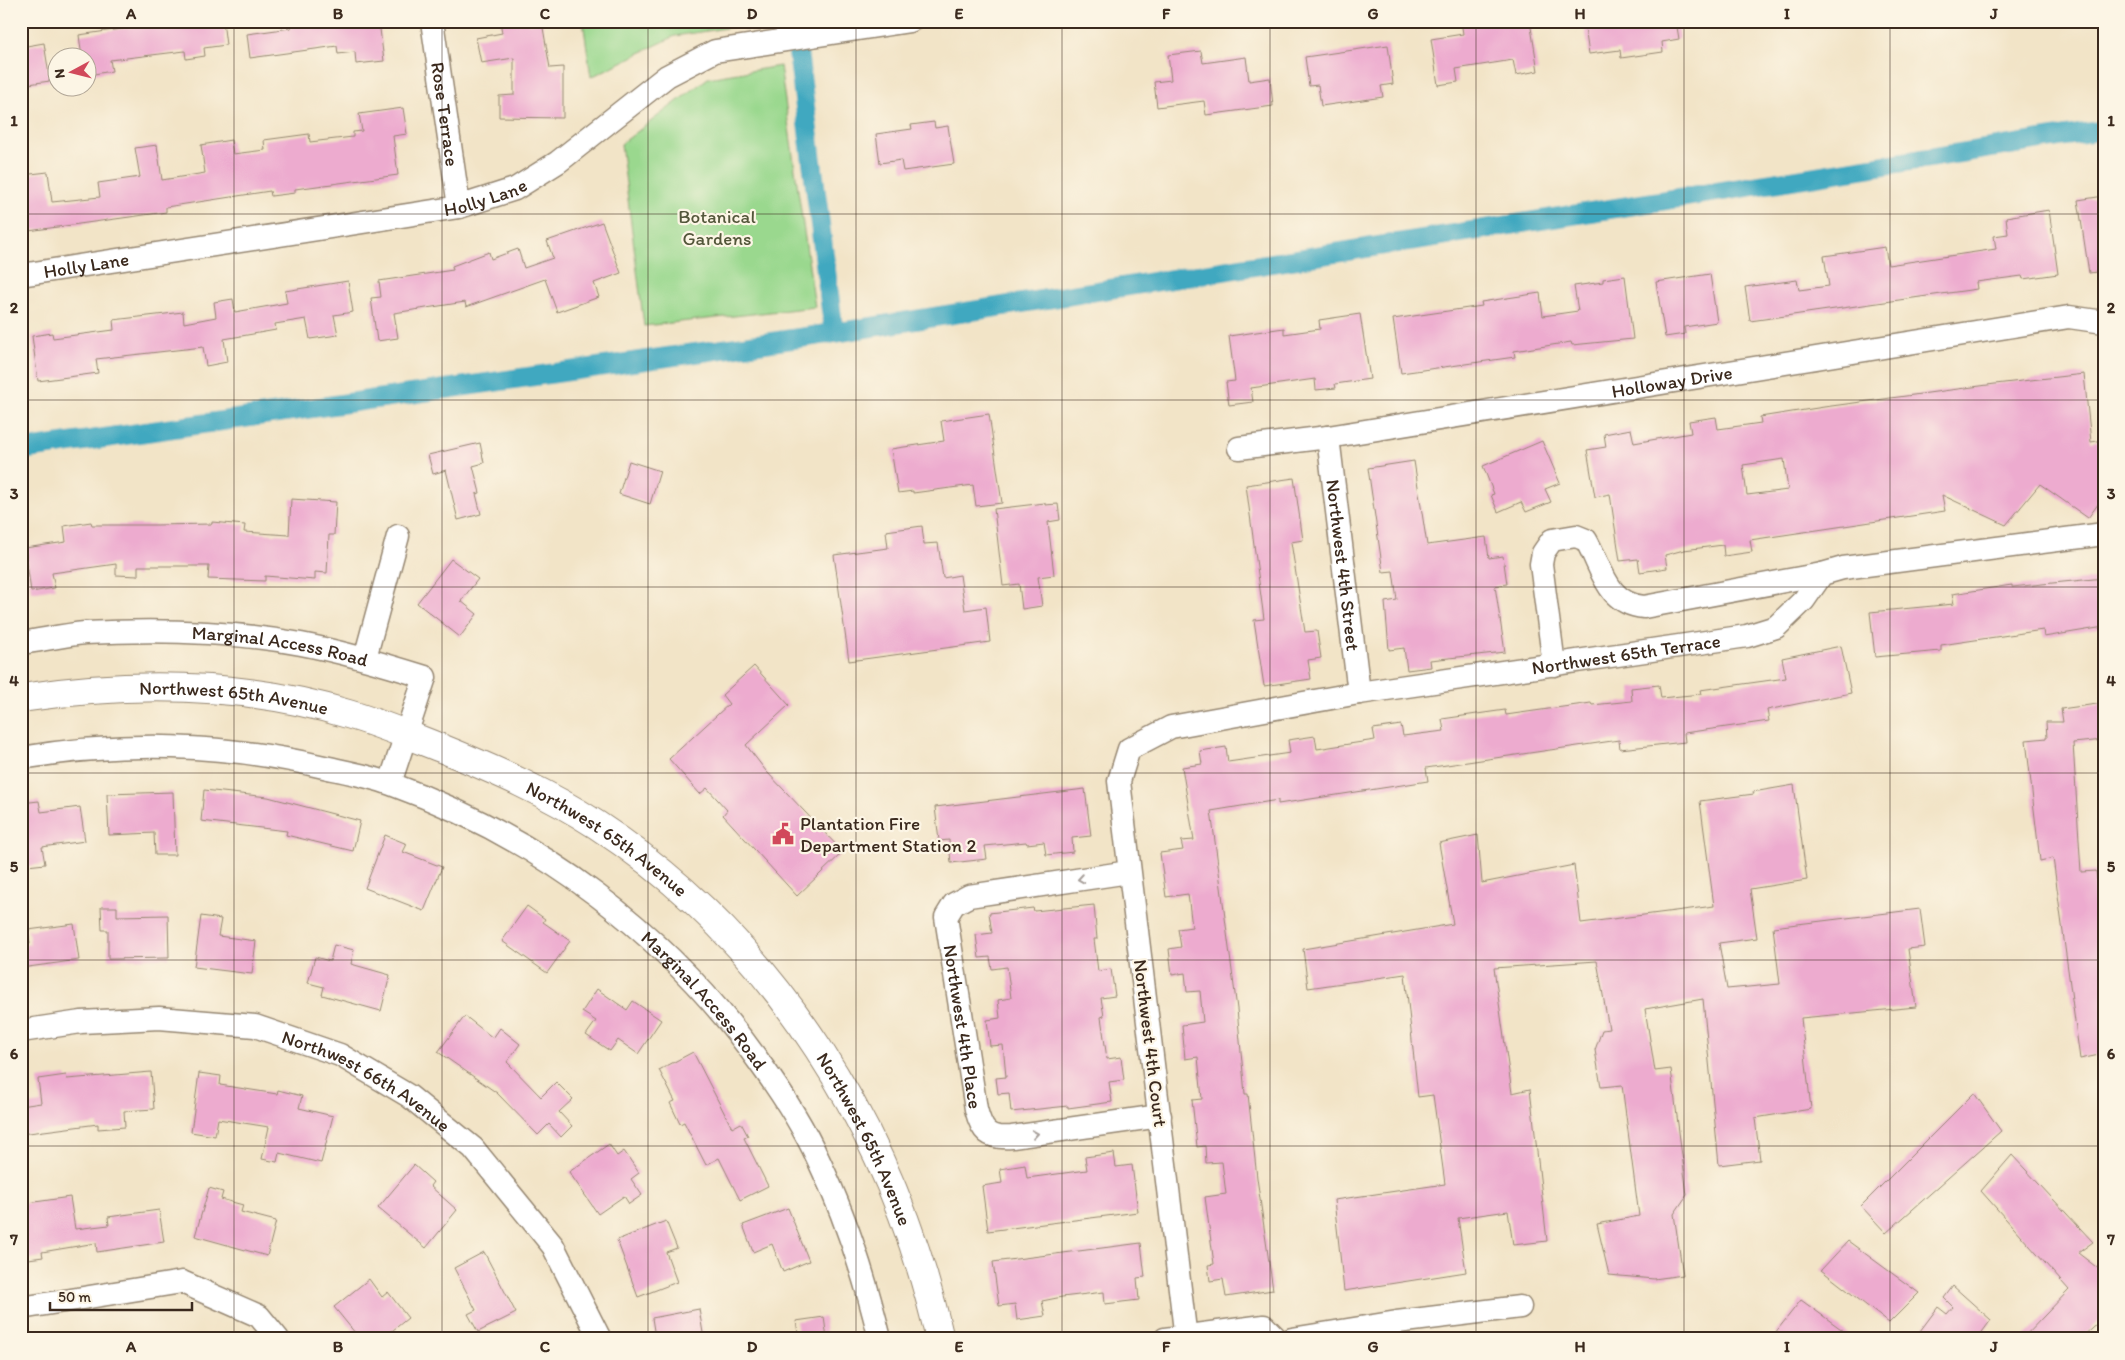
<svg xmlns="http://www.w3.org/2000/svg" width="2125" height="1360" viewBox="0 0 2125 1360" font-family="Itim,sans-serif">
  <style>
    .green { fill: #9ad88e; stroke: #6a8156 }
    .lines { fill: none; stroke-linecap: round; stroke-linejoin: round }
    .canal { stroke: #3fa8c0; stroke-width: 20 }
    .building { fill: #edabcf; fill-rule: evenodd }
    .street-casing { stroke: #968772; stroke-width: 25 }
    .secondary-casing { stroke: #968772; stroke-width: 30 }
    .street { stroke: #fff; stroke-width: 22 }
    .secondary { stroke: #fff; stroke-width: 28 }
    .oneway { stroke: #a79f9a }
    .grid { fill: none; stroke: #3b2a1e; stroke-width: 1; stroke-opacity: 0.55 }
    .labels { text-anchor: middle; stroke-width: 4.5; stroke-linejoin: round; paint-order: stroke }
    .street-label { font-size: 19px; fill: #3b2a1e; stroke: #fcf5e5 }
    .park-label { font-size: 19px; fill: #53563a; stroke: #fcf5e5 }
    .poi-label { font-size: 19px; fill: #3b2a1e; stroke: #fcf5e5; text-anchor: start }
    .neatline { fill: none; stroke: #3b2a1e; stroke-width: 2 }
    .grid-label { font-size: 16px; text-anchor: middle; font-weight: bold; fill: #3b2a1e }
  </style>
  <rect width="100%" height="100%" fill="#fcf5e5"/>
  <filter id="ink" filterUnits="userSpaceOnUse"><feTurbulence type="fractalNoise" baseFrequency=".02" numOctaves="2"/><feDisplacementMap in="SourceGraphic" scale="10" xChannelSelector="R" yChannelSelector="G"/><feConvolveMatrix kernelMatrix="1 2 1 2 8 2 1 2 1" color-interpolation-filters="sRGB"/></filter>
  <filter id="wash" filterUnits="userSpaceOnUse"><feTurbulence type="fractalNoise" baseFrequency=".0096" numOctaves="4" result="noise"/><feDisplacementMap in="SourceGraphic" scale="20" xChannelSelector="R" yChannelSelector="G"/><feGaussianBlur stdDeviation="1.12" result="paint"/><feColorMatrix in="noise" values="0 0 0 0 0 0 0 0 0 0 0 0 0 0 0 0 0 1.4 0 .05"/><feComposite in="paint" operator="in"/></filter>
  <g filter="url(#wash)">
    <rect width="100%" height="100%" fill="#f2e4c7"/>
    <!-- green -->
    <path class="green" d="M583,21H770L675,36L591,77Z
      M780,66L815,307L644,326L621,144L708,78Z"/>
    <g class="lines">
      <!-- canal -->
      <path class="canal" d="M794,21L834,333
        M21,450L834,333L2104,130"/>
    </g>
    <g id="blocks">
      <!-- building -->
      <path class="building" d="M176,21H223L226,45L204,48L205,56L186,59L185,51L110,60L112,71L88,75V58H82L79,35Z
        M290,21H379L384,61L356,64L355,52L338,54L337,46L250,58L247,34L291,28Z
        M500,21H527L528,24L542,22L550,68L563,67V118L499,117V96L514,95V58L481,63L476,38L502,33Z
        M1461,21H1530L1538,71L1516,75L1513,60L1456,69L1458,82L1438,85L1431,39L1463,34Z
        M1584,21H1676L1679,39L1662,42L1663,52L1621,58L1620,50L1589,54Z
        M44,43L50,81L21,85V47Z
        M1388,45L1393,84L1381,86L1383,97L1321,106L1318,85L1309,86L1305,57Z
        M1201,51L1203,63L1246,57L1249,81L1270,78L1273,106L1206,115L1204,101L1157,107L1154,82L1171,80L1168,55Z
        M403,108L407,134L393,136L398,175L295,189V193L271,196L270,191L166,207V212L21,232V213L27,212L22,175L48,172L52,202L100,197L98,183L140,177L135,148L157,145L162,180L205,173L201,145L231,140L233,154L265,150L264,140L309,134L310,142L353,137V132L362,131L359,114Z
        M934,122L935,128L948,126L954,164L903,171L901,160L880,163L876,134L912,129L911,125Z
        M2104,196V271L2089,273L2078,200Z
        M2049,210L2058,274L2023,279L2022,276L1976,282L1977,289L1750,321L1745,287L1797,280L1799,290L1829,286L1824,256L1885,247L1888,265L1996,249L1994,236L2008,234L2006,217Z
        M602,222L621,273L594,283L599,297L557,312L545,279L466,307L465,302L394,313L398,338L377,341L371,298L381,297L379,281L453,270L452,266L489,252L491,259L518,249L524,268L553,258L547,241Z
        M1710,274L1717,322L1684,327L1685,334L1665,337L1656,282Z
        M1625,276L1633,339L1572,345L1571,342L1514,351L1515,357L1401,373L1393,319L1482,306L1481,302L1540,293L1543,316L1578,311L1574,286L1603,282V279Z
        M348,281L353,312L334,315L338,335L310,339L306,319L275,324L276,330L224,339L227,362L206,366L203,347L96,359L98,373L38,381L32,336L52,333L53,338L114,330L113,320L183,312L184,323L216,317L214,302L233,299L235,312L287,303L285,291Z
        M1360,314L1370,379L1335,384L1336,388L1316,390L1315,379L1251,388L1253,402L1229,405L1226,382L1235,381L1229,336L1284,328V334L1320,329L1319,320Z
        M2084,374L2091,442L2104,440V496L2088,518L2040,484L2006,525L1942,495L1945,511L1750,540L1752,552L1724,556L1723,545L1684,550L1665,555L1667,568L1640,572L1638,559L1620,561L1610,494L1595,497L1587,450L1606,447L1604,434L1631,429L1634,443L1691,433L1689,421L1716,417L1718,429L1761,423L1760,417L1824,407L1995,384ZM1784,459L1788,490L1747,495L1743,465Z
        M989,414L1002,503L976,506L973,485L913,493V491L898,493L891,449L944,441L941,421Z
        M1542,441L1560,483L1545,489L1551,502L1526,512L1521,502L1498,512L1491,495L1494,494L1483,466Z
        M480,443L484,463L473,466L480,493L476,494L481,514L458,520L446,470L433,474L428,455Z
        M629,461L660,471L650,504L619,494Z
        M1414,461L1427,545L1486,537L1489,558L1503,556L1507,584L1495,586L1505,652L1430,660L1431,667L1407,670L1404,648L1389,650L1385,602L1397,600L1393,571L1383,572L1368,468Z
        M1294,478L1303,540L1291,542L1302,613L1305,632L1317,631L1321,658L1308,660L1311,679L1264,686L1254,620L1264,619L1246,485Z
        M291,499L336,502L334,535H329L327,573L315,572V580L265,576V581L208,579L209,566H138V576L116,575V564L52,573L55,588L31,592L25,548L66,542L64,526L91,522L92,525H155L212,524V522L245,525L244,532L289,535Z
        M1045,503V505L1058,504L1060,520L1048,522L1054,575L1038,577L1042,606L1022,609L1019,584L1003,586L994,509Z
        M922,526L924,544L938,543L943,578L960,575L965,610L986,607L990,642L849,661L834,555L888,548L886,531Z
        M451,559L478,579L461,601L477,614L460,637L417,603Z
        M2104,578V627L2044,637L2043,630L1941,645V651L1875,657L1870,612L1954,604L1952,594L2012,585V587Z
        M1841,646L1851,693L1767,710L1769,721L1684,733L1685,742L1620,749L1619,740L1426,768L1428,781L1278,804V800L1211,811L1237,1009L1245,1094H1248L1257,1178L1273,1290L1226,1297L1223,1279L1210,1281L1208,1265L1214,1264L1205,1197L1226,1194L1222,1162L1206,1163L1205,1146L1197,1147L1192,1100L1202,1099L1198,1057L1185,1059L1182,1025L1203,1022L1200,991L1187,992L1185,973L1172,975L1169,949L1181,947L1178,929L1192,927L1188,894L1166,897L1160,853L1183,850L1181,841L1194,840L1182,767L1202,764L1200,751L1226,747L1228,762L1290,753L1288,740L1315,736L1317,749L1375,740L1373,729L1401,725L1403,736L1444,731L1442,719L1505,710L1506,715L1591,703L1592,705L1632,701L1631,688L1659,685L1661,698L1701,694L1700,690L1786,678L1782,658Z
        M754,666L789,705L746,745L766,771L843,852L797,896L723,815L727,810L707,788L700,794L669,759L729,704L722,695Z
        M2104,703V740L2073,743L2081,872L2096,871L2104,939V1054L2080,1059L2053,858L2040,861L2026,740L2047,738L2046,722H2063L2061,709Z
        M1794,785L1807,880L1750,889L1757,938L1719,943L1727,989L1780,984L1773,927L1920,909L1925,947L1908,949L1916,1007L1801,1018L1811,1109L1755,1118L1760,1160L1719,1165L1703,999L1645,1009L1655,1071L1671,1069L1687,1195L1674,1214L1683,1275L1654,1279L1609,1275L1597,1224L1639,1216L1622,1085L1601,1087L1595,1050L1602,1030L1609,1029L1597,961L1494,968L1512,1093L1530,1089L1547,1241L1513,1245L1508,1211L1458,1218L1466,1272L1344,1291L1334,1200L1445,1184L1433,1095L1418,1097L1405,974L1308,988L1303,949L1453,924L1439,843L1478,835L1482,883L1574,865L1581,923L1714,906L1700,801L1754,794L1753,792Z
        M1085,789L1091,836L1072,838L1073,852L1046,855L1044,842L1027,844L1026,842L985,846L987,859L951,863L949,840L939,841L935,807Z
        M204,790L268,797L360,821L353,851L286,835L287,831L201,821Z
        M173,792L175,855H155L154,833L109,835L107,794Z
        M39,801L41,812L80,807L85,841L42,847L45,864L27,866L21,828V803Z
        M385,835L407,844L403,852L442,867L424,911L365,888Z
        M1094,905L1097,939H1094L1098,971L1111,969L1115,996L1101,998L1104,1016L1101,1017L1107,1059L1121,1057L1124,1080L1109,1082L1112,1102L1068,1108V1106L1011,1112L1009,1093L998,1094L996,1078L1006,1077L1003,1045L990,1046L987,1020L1000,1018L998,1000L1011,998L1007,967L992,969L990,957L979,958L976,935L992,933L989,913L1033,908L1034,911Z
        M527,906L545,919L543,922L570,941L547,973L502,941Z
        M101,907H117V916L168,915L169,958L108,959V930H102Z
        M201,916L221,919L218,936L256,941L252,974L194,967Z
        M74,924L79,960L21,968V946L30,944L28,930Z
        M334,945L354,950L351,964L390,975L381,1011L322,995L324,987L308,983L315,957L330,961Z
        M597,989L627,1010L633,1001L661,1020L638,1054L618,1040L610,1051L586,1035L596,1021L582,1012Z
        M465,1016L493,1038L500,1028L520,1044L507,1062L541,1097L556,1082L573,1099L559,1112L572,1126L561,1137L549,1124L538,1135L497,1093L438,1052Z
        M693,1052L732,1128L741,1123L748,1136L744,1138L768,1186L740,1200L719,1158L706,1165L684,1122L680,1124L670,1103L675,1101L659,1070Z
        M151,1072L154,1109L124,1111L125,1127L98,1129V1124L21,1134V1106L41,1103L38,1079L66,1075L67,1079Z
        M199,1073L221,1076L220,1085L277,1094L278,1090L302,1096L299,1108L333,1116L321,1163L279,1153L277,1162L262,1159L269,1127L218,1119L215,1136L191,1132Z
        M1974,1093L2001,1131L1886,1233L1861,1206Z
        M609,1144L617,1156L624,1151L639,1173L631,1179L642,1195L629,1204L624,1196L598,1214L569,1172Z
        M1114,1153L1116,1167L1132,1165L1138,1212L988,1231L982,1186L1002,1183L1000,1169L1025,1165L1027,1178L1087,1170L1085,1157Z
        M2012,1155L2093,1242L2078,1253L2104,1273V1317L2080,1339H2022L2069,1290L1981,1191Z
        M414,1165L433,1182L430,1186L457,1210L426,1248L378,1208Z
        M209,1188L223,1192L221,1199L243,1205L241,1212L276,1221L267,1256L195,1236Z
        M70,1197L75,1229L109,1225L108,1217L159,1210L164,1242L97,1252L96,1243L42,1252L43,1257L21,1260V1204Z
        M788,1208L809,1261L783,1272L772,1244L753,1252L743,1225Z
        M666,1221L677,1248L666,1252L677,1282L638,1297L617,1240Z
        M1848,1241L1919,1293L1889,1323L1821,1270Z
        M1141,1243L1145,1277L1137,1278L1139,1300L1105,1304L1104,1292L1062,1297L1042,1301L1045,1316L1017,1320L1015,1304L999,1306L993,1262Z
        M484,1252L516,1313L478,1332L468,1314L476,1310L454,1268Z
        M369,1279L382,1297L388,1292L408,1318L382,1339H360L334,1307Z
        M1953,1286L1991,1320L1977,1339H1914L1938,1307L1947,1314L1953,1307L1944,1298Z
        M1801,1300L1855,1339H1784L1775,1333Z
        M699,1309L704,1339H667L666,1335L655,1337L652,1318Z
        M824,1317L827,1339H799L796,1321Z"/>
    </g>
  </g>
  <g filter="url(#ink)">
    <use href="#blocks" fill-opacity="0" stroke="#968772" stroke-width="1"/>
    <g class="lines">
      <!-- street casing -->
      <g class="street-casing">
        <g id="street">
          <path id="s1" d="M432,21L459,207"/>
          <path id="s2" d="M21,275L459,207L515,189L558,162L667,76L715,51L910,21"/>
          <path id="s3" d="M1328,437L1359,693"/>
          <path id="s4" d="M1239,448L1328,437L2069,317L2104,322"/>
          <path id="s5" d="M21,643C42,640 64,635 85,633C156,629 231,631 301,644C343,652 384,664 425,677L390,783"/>
          <path d="M365,658L398,536"/>
          <path d="M1554,665L1541,564L1543,553L1552,540L1576,536L1586,540C1602,567 1606,604 1644,607L1822,574"/>
          <path id="s6" d="M21,758C125,741 221,743 324,767C347,772 370,776 391,784C541,838 670,935 762,1066C783,1095 803,1126 818,1159C846,1217 865,1277 880,1339"/>
          <path id="s7" d="M1129,872L969,896L954,904L946,917L976,1109C982,1132 988,1139 1012,1137L1160,1116"/>
          <path id="s8" d="M21,1031L81,1022L159,1018L255,1026L340,1055L409,1096L473,1148L553,1246L600,1339"/>
          <path d="M21,1308L182,1282L259,1316L278,1339"/>
          <path d="M1165,1339L1264,1326L1277,1339"/>
          <path id="s9" d="M1186,1339L1119,781L1129,749L1171,727L1359,693L1747,636L1776,627L1804,600L1822,574L1843,568L2104,534"/>
          <path d="M1292,1339L1397,1322L1520,1307"/>
        </g>
      </g>
      <!-- secondary casing -->
      <g class="secondary-casing">
        <g id="secondary">
          <path id="s10" d="M21,698C128,682 243,682 348,714C379,723 410,736 441,748C495,770 548,793 597,825C776,942 893,1132 940,1339"/>
        </g>
      </g>
      <!-- street -->
      <use href="#street" class="street"/>
      <!-- secondary -->
      <use href="#secondary" class="secondary"/>
    </g>
    <!-- one-way arrows -->
    <defs><path id="oneway-chevron" d="M-2-3.5L2.5 0L-2 3.5" fill="none" stroke-width="1.6" stroke-linecap="round" stroke-linejoin="round" transform="scale(1.25)"/></defs>
    <g class="oneway">
      <use href="#oneway-chevron" transform="translate(1081 879) rotate(171)"/>
      <use href="#oneway-chevron" transform="translate(1035 1134) rotate(-8)"/>
    </g>
  </g>
  <!-- grid -->
  <path class="grid" d="M234,21V1339M442,21V1339M648,21V1339M856,21V1339M1062,21V1339M1270,21V1339M1476,21V1339M1684,21V1339M1890,21V1339M21,214H2104M21,400H2104M21,587H2104M21,773H2104M21,960H2104M21,1146H2104"/>
  <!-- icons -->
  <defs>
    <g id="civic-bare" transform="scale(1.725)"><path d="M-.6-6.5H3V-4.5H.6V-3L4-1V1h2V6H-6V1h2V-1L-.6-3ZM-1.2 2.5V6h2.4V2.5Z" fill="#d1495b" stroke="#fcf5e5" stroke-width="2.5" paint-order="stroke"/></g>
  </defs>
  <g fill-rule="evenodd">
    <use href="#civic-bare" x="783" y="834"/>
  </g>
  <g class="labels">
    <!-- street labels -->
    <g class="street-label">
      <text dy="7" stroke="none"><textPath href="#s1" startOffset="94">Rose Terrace</textPath></text>
      <text dy="7" stroke="none"><textPath href="#s2" startOffset="471">Holly Lane</textPath></text>
      <text dy="7" stroke="none"><textPath href="#s2" startOffset="66">Holly Lane</textPath></text>
      <text dy="7" stroke="none"><textPath href="#s4" startOffset="438">Holloway Drive</textPath></text>
      <text dy="7" stroke="none"><textPath href="#s3" startOffset="129">Northwest 4th Street</textPath></text>
      <text dy="7" stroke="none"><textPath href="#s5" startOffset="261">Marginal Access Road</textPath></text>
      <text dy="7" stroke="none"><textPath href="#s9" startOffset="1104">Northwest 65th Terrace</textPath></text>
      <text dy="7" stroke="none"><textPath href="#s10" startOffset="214">Northwest 65th Avenue</textPath></text>
      <text dy="7" stroke="none"><textPath href="#s10" startOffset="619">Northwest 65th Avenue</textPath></text>
      <text dy="7" stroke="none"><textPath href="#s6" startOffset="760">Marginal Access Road</textPath></text>
      <text dy="7" stroke="none"><textPath href="#s7" startOffset="305">Northwest 4th Place</textPath></text>
      <text transform="translate(1151 1043) rotate(83)" y="7">Northwest 4th Court</text>
      <text dy="7" stroke="none"><textPath href="#s8" startOffset="360">Northwest 66th Avenue</textPath></text>
      <text dy="7" stroke="none"><textPath href="#s10" startOffset="1022">Northwest 65th Avenue</textPath></text>
    </g>
    <!-- park labels -->
    <g class="park-label">
      <text x="717" y="223">Botanical<tspan x="717" dy="22">Gardens</tspan></text>
    </g>
    <!-- poi labels -->
    <g class="poi-label">
      <text x="800" y="830">Plantation Fire<tspan x="800" dy="22">Department Station 2</tspan></text>
    </g>
  </g>
  <!-- margin -->
  <rect width="2125" height="1360" fill="none" stroke="#fcf5e5" stroke-width="55"/>
  <!-- north arrow -->
  <g transform="translate(72 72) rotate(263)"><circle r="24" fill="#fcf5e5" stroke="#afa495"/>
  <path d="M0-4L9 19L0 12L-9 19Z" fill="#d1495b"/>
  <text y="-8" font-size="14" font-weight="bold" text-anchor="middle" fill="#3b2a1e">N</text>
  </g>
  <!-- scale -->
  <path d="M50 1302v8h142v-8" fill="none" stroke="#3b2a1e" stroke-width="2.5"/>
  <text x="58" y="1302" font-size="15" fill="#3b2a1e" stroke="#fcf5e5" stroke-width="4" paint-order="stroke">50 m</text>
  <rect x="28" y="28" width="2070" height="1304" class="neatline"/>
  <g class="grid-label">
    <text x="131" y="19">A</text>
    <text x="338" y="19">B</text>
    <text x="545" y="19">C</text>
    <text x="752" y="19">D</text>
    <text x="959" y="19">E</text>
    <text x="1166" y="19">F</text>
    <text x="1373" y="19">G</text>
    <text x="1580" y="19">H</text>
    <text x="1787" y="19">I</text>
    <text x="1994" y="19">J</text>
    <text x="14" y="126">1</text>
    <text x="2111" y="126">1</text>
    <text x="14" y="313">2</text>
    <text x="2111" y="313">2</text>
    <text x="14" y="499">3</text>
    <text x="2111" y="499">3</text>
    <text x="14" y="686">4</text>
    <text x="2111" y="686">4</text>
    <text x="14" y="872">5</text>
    <text x="2111" y="872">5</text>
    <text x="14" y="1059">6</text>
    <text x="2111" y="1059">6</text>
    <text x="14" y="1245">7</text>
    <text x="2111" y="1245">7</text>
    <text x="131" y="1352">A</text>
    <text x="338" y="1352">B</text>
    <text x="545" y="1352">C</text>
    <text x="752" y="1352">D</text>
    <text x="959" y="1352">E</text>
    <text x="1166" y="1352">F</text>
    <text x="1373" y="1352">G</text>
    <text x="1580" y="1352">H</text>
    <text x="1787" y="1352">I</text>
    <text x="1994" y="1352">J</text>
  </g>
</svg>
